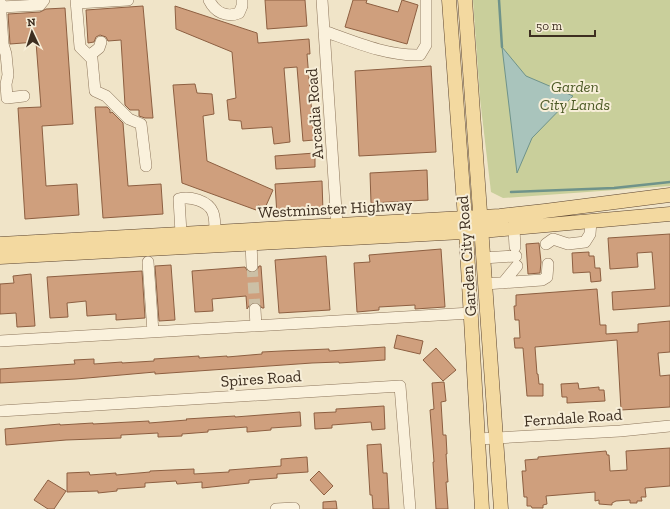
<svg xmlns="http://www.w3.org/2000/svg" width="670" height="509" viewBox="0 0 670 509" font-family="'Zilla Slab',serif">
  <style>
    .green { fill: #c9cf9b }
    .water { fill: #a9c4bc; stroke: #6f938a }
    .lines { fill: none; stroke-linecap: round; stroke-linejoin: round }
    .stream { stroke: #6f938a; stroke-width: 2.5 }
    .building { fill: #cf9f7d; stroke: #8d5f41 }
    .minor-tunnel { stroke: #ccc0a6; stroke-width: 11; stroke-dasharray: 11 5.5; stroke-linecap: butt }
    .minor-casing { stroke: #8d765c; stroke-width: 12 }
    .major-casing { stroke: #5b4430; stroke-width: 15 }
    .minor { stroke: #faf1dc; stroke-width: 11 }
    .major { stroke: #f3d9a0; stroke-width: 14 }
    .labels { text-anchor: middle; stroke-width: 4; stroke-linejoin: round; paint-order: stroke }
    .park-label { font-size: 16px; font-style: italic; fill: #4d5a26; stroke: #f7eed8 }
    .street-label { font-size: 16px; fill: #3d2e20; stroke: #f7eed8 }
  </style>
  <rect width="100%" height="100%" fill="#f0e4c8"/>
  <!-- green -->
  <path class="green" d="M473,0H670V186L503,198L491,192L480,99Z"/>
  <!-- water -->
  <path class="water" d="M502,47L526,76L573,96L532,138L517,173Z"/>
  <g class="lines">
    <!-- stream -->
    <path class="stream" d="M499,0L502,47
      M511,192L614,188L670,182"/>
  </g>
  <!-- building -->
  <path class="building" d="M265,0H305L307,26L267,29Z
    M353,0H367L366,3L398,12L402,0L418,5L407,44L345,27Z
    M143,6L153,118H145L139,116V110H130L125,105L121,40L108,41L106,37L100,35L96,37L94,42L88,43L86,10Z
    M175,6L257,33L258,43L309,39L310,54H307L314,140L303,141L297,67L284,68L290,142L274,144L272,127L242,129L241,121L229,120L227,100L236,98L232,52L176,29Z
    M65,8L73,124L42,126L46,186L77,184L79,215L25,219L18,108L41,107L36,42L10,44L8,14L40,12L46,9Z
    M431,66L436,152L359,156L355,71Z
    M195,84L197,93L212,94L214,114L203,116L207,161L273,190L265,208L258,205L256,210L182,183L173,85Z
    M95,107H107L110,110V113L112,112L123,123L128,186L161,184L163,214L103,218Z
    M315,153V167L276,169L275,156Z
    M427,170L428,200L371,203L370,173Z
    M322,181L323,212L277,215L275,184Z
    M670,234V306L613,310L612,292L655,289L652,252L637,253L638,267L610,269L608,238Z
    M539,243L541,262L540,273L528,274L526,244Z
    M441,249L445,307L415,309V305L379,307V310L357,312L354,263L370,262L369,255Z
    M589,252V256H594L595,268H600L601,281L591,282L590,272L573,273L572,253Z
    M326,256L330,310L279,313L275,260Z
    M171,265L175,320L159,321L155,266Z
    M259,266H261L264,308H262L258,303L254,302L251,303L247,309L246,296L212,299L213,311L195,312L192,271L245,267L248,272L253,273L256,272Z
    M142,271L145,318L116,320V314L87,316L86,301L67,303L68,317L50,318L47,277Z
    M31,274L35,326L17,327L16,313L0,314V284L14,283L13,276Z
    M597,289L600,325H606V334L638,332V324L670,321V352L658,353L660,376L670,375V407L621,410L617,340L535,347L537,374H538L539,384H543V396H527L523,348H515L514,338H520L519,320H515L514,306H516V295Z
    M397,335L423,341L420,354L394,348Z
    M385,347V360L339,363V362L312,363L155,374V372L76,379L0,383V369L75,364L74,360L94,359V364L122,362V363L154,361V359L199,356V358L227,356V357L262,354V352L281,351L329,349V351Z
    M436,348L456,370L443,381L423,360Z
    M444,382L446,401L441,402L443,435H446L447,454H446L448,482H446L448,509H436L433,462H434L430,410L434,409L432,383Z
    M578,383L579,389L599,387V390H604L605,401L567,403V397H562L561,384Z
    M384,406L385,429L372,430L371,422L332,425V428L315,429L314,413L336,412V409Z
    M300,412L301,426L271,428V430L247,432V427L208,430V432L182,434V436L158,437V433L121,435V438L66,440L6,445L5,429L60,424V425L93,423V424L149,421V423L187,420L186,419L235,416V417Z
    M381,444L383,473H387L389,509H373L372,495H370L367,445Z
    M670,448V486L645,488L646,497H641L642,501H637V503H630V500L616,501L612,503V505L599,504V500L595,501V492L546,496L547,504L543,505V508H532L531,506H527V497H524L522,471H526L525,460L538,459V457L606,451L607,455H609L610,471L627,470L626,451Z
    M307,457L308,472L277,474V478L249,480V483L202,488V482L177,484L176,481L145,483V487L117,489V491L98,493V491L67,492V473L89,472L90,475L116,473V475L150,472V471L194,469V474L229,472V470L281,466V459Z
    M319,471L333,486L324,495L310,480Z
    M48,480L66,491L54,509H48L34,500Z
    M336,501L337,509H323V502Z"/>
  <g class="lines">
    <!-- minor-tunnel -->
    <path class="minor-tunnel" d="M252,266L255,309"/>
    <!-- minor casing -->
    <g class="minor-casing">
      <path id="minor" d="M0,0L3,44L6,54L8,75L6,84L7,98L24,96
        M76,0L80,47L92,59L95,91L106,96L129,119L141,124L146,166
        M209,0C215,12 226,18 239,13L242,6V0
        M322,0L337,225
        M77,3L128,0
        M1,7L40,5L44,0
        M324,31C355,42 387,56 420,55L426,45V0
        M89,56L99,48L101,42
        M514,229L515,247
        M181,233L179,199C185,197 192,198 198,200C215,206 215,216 215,232
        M251,243L252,266
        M546,244L553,239L568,244L585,242L590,234L591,221
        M483,258L516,256
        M148,262L153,332
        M503,283L517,266
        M485,284L542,280L547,277L548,264
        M255,309L256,326
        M0,341L471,313
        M0,411L400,386L410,509
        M478,439L620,431L670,426
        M276,509L294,508V509"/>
    </g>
    <!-- major casing -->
    <g class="major-casing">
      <path id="major" d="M449,0L466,232L482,509
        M465,0L501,509
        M0,244L500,216L545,211L670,195
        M0,257L481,231L670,214"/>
    </g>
    <!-- minor -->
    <use href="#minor" class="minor"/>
    <!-- major -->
    <use href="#major" class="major"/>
  </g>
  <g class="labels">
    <!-- park labels -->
    <g class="park-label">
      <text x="575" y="92">Garden<tspan x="575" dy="18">City Lands</tspan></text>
    </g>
    <!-- street labels -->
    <g class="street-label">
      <text transform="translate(314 114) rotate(-94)" y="6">Arcadia Road</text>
      <text transform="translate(335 208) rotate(-3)" y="6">Westminster Highway</text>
      <text transform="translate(466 256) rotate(-94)" y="6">Garden City Road</text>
      <text transform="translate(261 378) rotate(-4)" y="6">Spires Road</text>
      <text transform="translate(573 417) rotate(-4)" y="6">Ferndale Road</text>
    </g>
  </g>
  <!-- north arrow -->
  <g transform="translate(32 32) rotate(356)" stroke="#f7eed8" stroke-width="3" paint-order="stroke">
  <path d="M0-3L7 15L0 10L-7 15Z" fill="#3d2e20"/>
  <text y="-6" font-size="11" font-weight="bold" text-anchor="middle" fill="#3d2e20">N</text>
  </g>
  <!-- scale -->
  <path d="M530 30v6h65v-6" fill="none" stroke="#3d2e20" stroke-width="2"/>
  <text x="536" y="30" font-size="12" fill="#3d2e20" stroke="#f7eed8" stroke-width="3" paint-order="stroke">50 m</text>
</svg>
